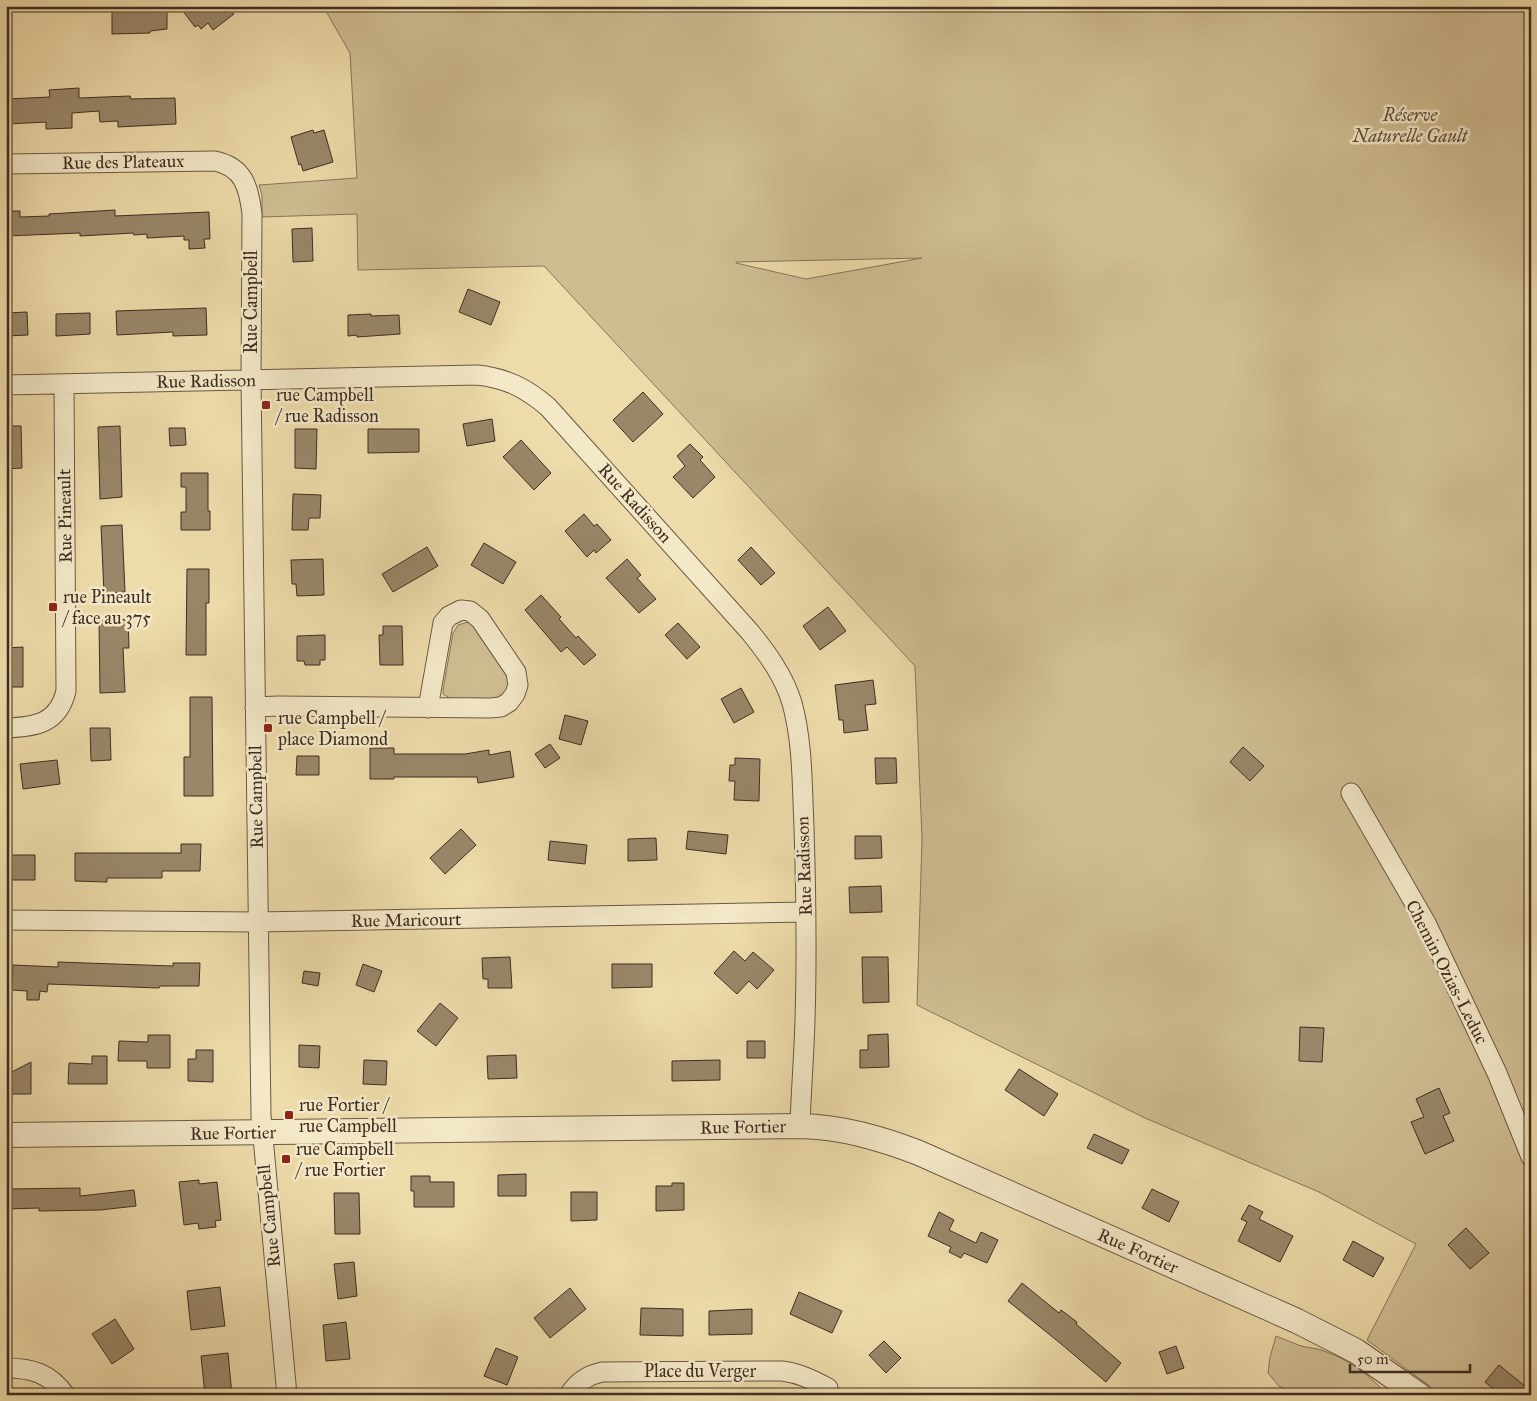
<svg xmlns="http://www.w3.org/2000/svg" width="1537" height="1401" viewBox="0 0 1537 1401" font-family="'IM FELL Great Primer',serif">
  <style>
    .green { fill: #cfbd92; stroke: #87755b; fill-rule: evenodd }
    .building { fill: #998769; stroke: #3f2d24 }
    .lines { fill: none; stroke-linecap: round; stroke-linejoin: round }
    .minor-casing { stroke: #6a5845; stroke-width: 21 }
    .tertiary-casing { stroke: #6a5845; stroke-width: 26 }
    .minor { stroke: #f3e8c7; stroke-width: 19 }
    .tertiary { stroke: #f3e8c7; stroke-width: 24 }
    .poi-dot { fill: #8f2418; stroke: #f3e8c7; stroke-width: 2 }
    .labels { text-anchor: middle; stroke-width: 5; stroke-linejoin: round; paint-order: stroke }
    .park-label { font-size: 18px; font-style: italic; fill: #5c4a3a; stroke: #f3e8c7 }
    .street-label { font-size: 18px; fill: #3f2d24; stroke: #f3e8c7 }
    .poi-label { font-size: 18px; fill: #3f2d24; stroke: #f3e8c7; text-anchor: start }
  </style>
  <rect width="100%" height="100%" fill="#eddba9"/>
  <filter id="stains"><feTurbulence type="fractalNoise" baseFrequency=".004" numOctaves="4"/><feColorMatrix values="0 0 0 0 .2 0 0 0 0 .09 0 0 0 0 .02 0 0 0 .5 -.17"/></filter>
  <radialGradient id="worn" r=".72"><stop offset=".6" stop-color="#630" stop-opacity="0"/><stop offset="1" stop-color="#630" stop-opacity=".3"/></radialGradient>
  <!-- green -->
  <path class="green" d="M323,6H1531V1395H1442L1367,1340L1416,1244L1319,1192L1145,1118L917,1005L922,839L915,666L544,266L358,270L357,214L262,217V195L259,185L357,178L350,53ZM922,258L806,279L736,263V262Z
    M468,622L473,624L508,675L509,681L508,691L497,700L451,699L443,694V690L453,633L458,625Z
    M1276,1336C1284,1339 1293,1343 1301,1346C1309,1348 1317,1348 1324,1351C1348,1359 1371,1376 1387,1395H1295L1279,1386L1268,1373L1270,1357Z"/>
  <!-- building -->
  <path class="building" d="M112,6H150V12L167,11V29L150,31V33L112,34Z
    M179,6H228L234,14L213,30L208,23L201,29L198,25L195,27Z
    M79,88V98L130,96L131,99L175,98L176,124L118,127V121L100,122L99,111L72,113V128L46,129V122L8,124V121H6L7,99L50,97L49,90Z
    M313,130L314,133L324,130L333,162L303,171L301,164L299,165L291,137Z
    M115,210V216L209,212L210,239H204L205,248L189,249V240H184V236L147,238V234L134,235L133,233L80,236V233L6,236L7,211H20V217L49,216V214Z
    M312,228L313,261L293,262L292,229Z
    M468,289L500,302L491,325L459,312Z
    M206,308L207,335L173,336V332L117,335L116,311Z
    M27,312L28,335L6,336V313Z
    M90,313V334L56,336V314Z
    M371,314V316L399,315L400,334L357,337V335L348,336V315Z
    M643,392L663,414L633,442L613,420Z
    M492,419L495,441L467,446L463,424Z
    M6,426H21L22,468L6,469Z
    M120,426L122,497L100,499L98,427Z
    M169,428H185L186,445L170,446Z
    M295,429H317L316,469L295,468Z
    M368,429H419V452L368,453Z
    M521,440L551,473L534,490L503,457Z
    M690,444L703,457L700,460L715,477L693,498L673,477L685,466L677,456Z
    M181,473H208V511H210V530H181V512H186V487H181Z
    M293,494L321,495L320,518H309L308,530H292Z
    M584,514L594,526L597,524L611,540L596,553L594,550L587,557L565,531Z
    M122,525L125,592L104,593L101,526Z
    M484,543L516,562L503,584L471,565Z
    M427,547L438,566L393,592L382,574Z
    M751,547L775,573L761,585L738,560Z
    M323,559L324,595L297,596L296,584H292L291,560Z
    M627,559L641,575L637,578L656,599L639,613L606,578Z
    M187,569H209V603H206V655H186Z
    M541,595L561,617L559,619L576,638L578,636L596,655L584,665L567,647L561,652L525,610Z
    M828,607L846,631L820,650L803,626Z
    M128,619L129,648H123L125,692L100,693L99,621Z
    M678,623L700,647L687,659L665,635Z
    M383,626H402L403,665H380L379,635H383Z
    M325,635V660H320V665H305L304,661H297V636Z
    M23,647V687H6V648Z
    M873,680L876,704L865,705L868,730L844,733L843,720H839L835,685Z
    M741,688L754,712L734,723L721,699Z
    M190,697H212L213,796H184V757H190Z
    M565,715L588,721L581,745L559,739Z
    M90,728H110L111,760L91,761Z
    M550,744L560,758L545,768L535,754Z
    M1243,747L1264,766L1250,781L1230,762Z
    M370,748H394V754H465L489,750V755L510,751L514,777L478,783L477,777H394V779H370Z
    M297,756H319V775H296Z
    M735,758L760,759L759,801L734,800L735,781H729L730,765H735Z
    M875,758H896L897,783L876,784Z
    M57,760L60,784L23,789L20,764Z
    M461,829L476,845L445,874L430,858Z
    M688,831L728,835L726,854L686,849Z
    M855,836H881L882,858L855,859Z
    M656,838L657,860L628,861V839Z
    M550,841L587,845L585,864L548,860Z
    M181,844H201L200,871H162V878H107V882L75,881V853H181Z
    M6,855H35V880H6Z
    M881,886L882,912L850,913L849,887Z
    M734,951L745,961L753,952L774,970L757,989L749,981L737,994L714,973Z
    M510,957L512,988H488V979H483L482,958Z
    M862,957H888L889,1002L863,1003Z
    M58,962L173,966V963H200L199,986H160L159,988L48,984L47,992L40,991L39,1000H27V991L12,990L13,965L58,967Z
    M363,964L382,971L374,992L356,985Z
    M612,964H652V987L612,988Z
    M304,971L320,973L318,986L302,983Z
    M440,1003L458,1018L436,1046L417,1031Z
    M1300,1027L1324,1028L1322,1062L1299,1061Z
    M888,1034L889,1067L860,1068V1050H868V1035Z
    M148,1035H170V1068H147V1061H118L119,1041L148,1042Z
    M747,1041H765V1058H747Z
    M299,1045L320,1046L319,1068L299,1067Z
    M196,1050H213V1082L188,1081V1059H196Z
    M516,1055L517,1078L488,1079L487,1056Z
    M92,1056H107V1084H68L69,1063L92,1064Z
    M364,1060L387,1061L386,1085L363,1084Z
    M720,1060V1080L672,1081V1061Z
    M31,1062V1094H6V1075Z
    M1019,1069L1058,1094L1044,1116L1005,1090Z
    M1439,1088L1450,1113L1443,1116L1454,1141L1425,1154L1411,1122L1424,1117L1416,1099Z
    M1094,1134L1129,1150L1122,1164L1087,1148Z
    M526,1174V1196H498V1175Z
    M411,1176H430V1182H454V1207H414V1191H411Z
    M199,1180V1184L217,1182L221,1220L215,1221L216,1227L199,1229L198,1223L184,1225L179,1182Z
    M672,1183H684V1210L656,1211V1186H672Z
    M80,1188V1196L134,1190L136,1206L100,1210L39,1211V1208L6,1209V1189Z
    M1152,1189L1179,1202L1169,1222L1142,1208Z
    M571,1192H597V1220L571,1221Z
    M334,1193H359L360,1234H335Z
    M1249,1205L1263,1212L1259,1219L1293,1236L1280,1262L1238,1241L1247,1222L1241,1219Z
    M939,1212L954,1220L949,1230L976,1243L981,1232L998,1240L987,1263L964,1253L961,1258L949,1252L951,1247L928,1236Z
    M1466,1228L1489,1253L1470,1269L1448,1245Z
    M1353,1241L1384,1258L1373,1277L1343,1260Z
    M354,1262L357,1296L338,1299L334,1264Z
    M1022,1283L1059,1313L1061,1310L1077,1322L1076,1324L1121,1363L1106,1382L1060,1343L1008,1301Z
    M220,1287L225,1326L191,1330L187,1291Z
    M570,1288L586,1309L550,1338L534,1318Z
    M799,1292L842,1311L832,1333L790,1314Z
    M641,1308L683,1309V1336L640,1335Z
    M752,1309V1334L709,1335V1311Z
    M115,1319L134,1349L112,1364L92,1334Z
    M346,1322L350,1359L326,1361L323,1325Z
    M884,1341L901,1358L886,1373L869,1355Z
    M1176,1346L1184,1368L1167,1374L1159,1352Z
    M496,1348L518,1357L507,1385L484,1376Z
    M228,1353L232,1395H205L201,1356Z
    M1499,1365L1531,1391V1395H1501L1485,1382Z"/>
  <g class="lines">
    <!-- minor casing -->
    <g class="minor-casing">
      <path id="minor" d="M6,164L215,161C244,167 249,188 252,214L251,380L261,1116L287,1395
        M6,385L477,375C506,378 526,388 548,407L750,632C767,653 784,676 792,703C803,743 802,786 804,827C806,891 807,956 805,1020C804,1056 801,1091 800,1126
        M255,707L278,706L490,708L501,707L509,702L515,694L518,685L516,672L480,619L470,611L461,610L449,616L443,623L428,708
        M6,728C35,727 58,724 66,691L64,384
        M1351,793L1426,923L1497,1073L1531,1157
        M6,920L257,922L806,912
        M6,1368C31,1368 50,1373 65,1395
        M569,1395C577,1382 588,1375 602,1372L782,1371C799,1373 813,1380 828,1388L826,1395"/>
    </g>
    <!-- tertiary casing -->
    <g class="tertiary-casing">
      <path id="tertiary" d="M6,1135L800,1126C842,1127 880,1138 919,1153L1297,1321L1356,1351L1419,1395"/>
    </g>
    <!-- minor -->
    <use href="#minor" class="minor"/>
    <!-- tertiary -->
    <use href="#tertiary" class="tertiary"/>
  </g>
  <!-- markers -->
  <g class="poi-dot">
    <rect x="261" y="400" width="10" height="10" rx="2.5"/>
    <rect x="48" y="602" width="10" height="10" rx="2.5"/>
    <rect x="263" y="723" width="10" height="10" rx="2.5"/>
    <rect x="284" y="1110" width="10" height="10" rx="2.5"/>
    <rect x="281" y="1154" width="10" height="10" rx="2.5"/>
  </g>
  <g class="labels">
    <!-- park labels -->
    <g class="park-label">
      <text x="1410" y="121">Réserve<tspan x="1410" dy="21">Naturelle Gault</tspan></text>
    </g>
    <!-- street labels -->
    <g class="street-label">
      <text transform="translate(123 162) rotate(-1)" y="6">Rue des Plateaux</text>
      <text transform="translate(251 302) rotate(-90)" y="6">Rue Campbell</text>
      <text transform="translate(206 381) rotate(-1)" y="6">Rue Radisson</text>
      <text transform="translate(635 503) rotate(48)" y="6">Rue Radisson</text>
      <text transform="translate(65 516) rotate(-91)" y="6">Rue Pineault</text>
      <text transform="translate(256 797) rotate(-91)" y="6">Rue Campbell</text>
      <text transform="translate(804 866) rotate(-92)" y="6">Rue Radisson</text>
      <text transform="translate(406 920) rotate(-1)" y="6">Rue Maricourt</text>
      <text transform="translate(1447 972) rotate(63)" y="6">Chemin Ozias-Leduc</text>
      <text transform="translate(743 1127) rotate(-1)" y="6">Rue Fortier</text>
      <text transform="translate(233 1133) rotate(-1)" y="6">Rue Fortier</text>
      <text transform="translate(269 1216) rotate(-96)" y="6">Rue Campbell</text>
      <text transform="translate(1138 1251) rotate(24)" y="6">Rue Fortier</text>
      <text x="700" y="1377">Place du Verger</text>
    </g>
    <!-- poi labels -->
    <g class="poi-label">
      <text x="276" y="401">rue Campbell<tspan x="276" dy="21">/ rue Radisson</tspan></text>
      <text x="63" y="603">rue Pineault<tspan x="63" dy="21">/ face au 375</tspan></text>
      <text x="278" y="724">rue Campbell /<tspan x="278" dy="21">place Diamond</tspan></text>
      <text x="299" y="1111">rue Fortier /<tspan x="299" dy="21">rue Campbell</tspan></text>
      <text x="296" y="1155">rue Campbell<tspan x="296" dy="21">/ rue Fortier</tspan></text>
    </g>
  </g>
  <!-- margin -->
  <rect width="1537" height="1401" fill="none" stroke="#eddba9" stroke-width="25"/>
  <rect x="8" y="8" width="1522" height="1386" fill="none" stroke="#3f2d24" stroke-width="2.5"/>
  <rect x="12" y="12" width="1512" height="1376" fill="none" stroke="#3f2d24"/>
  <!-- scale -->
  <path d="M1350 1364v8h120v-8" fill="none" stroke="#3f2d24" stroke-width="2.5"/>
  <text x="1357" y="1364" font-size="15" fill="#3f2d24" stroke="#f3e8c7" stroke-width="4" paint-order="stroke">50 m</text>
  <rect width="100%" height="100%" filter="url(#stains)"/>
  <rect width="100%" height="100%" fill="url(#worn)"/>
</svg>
